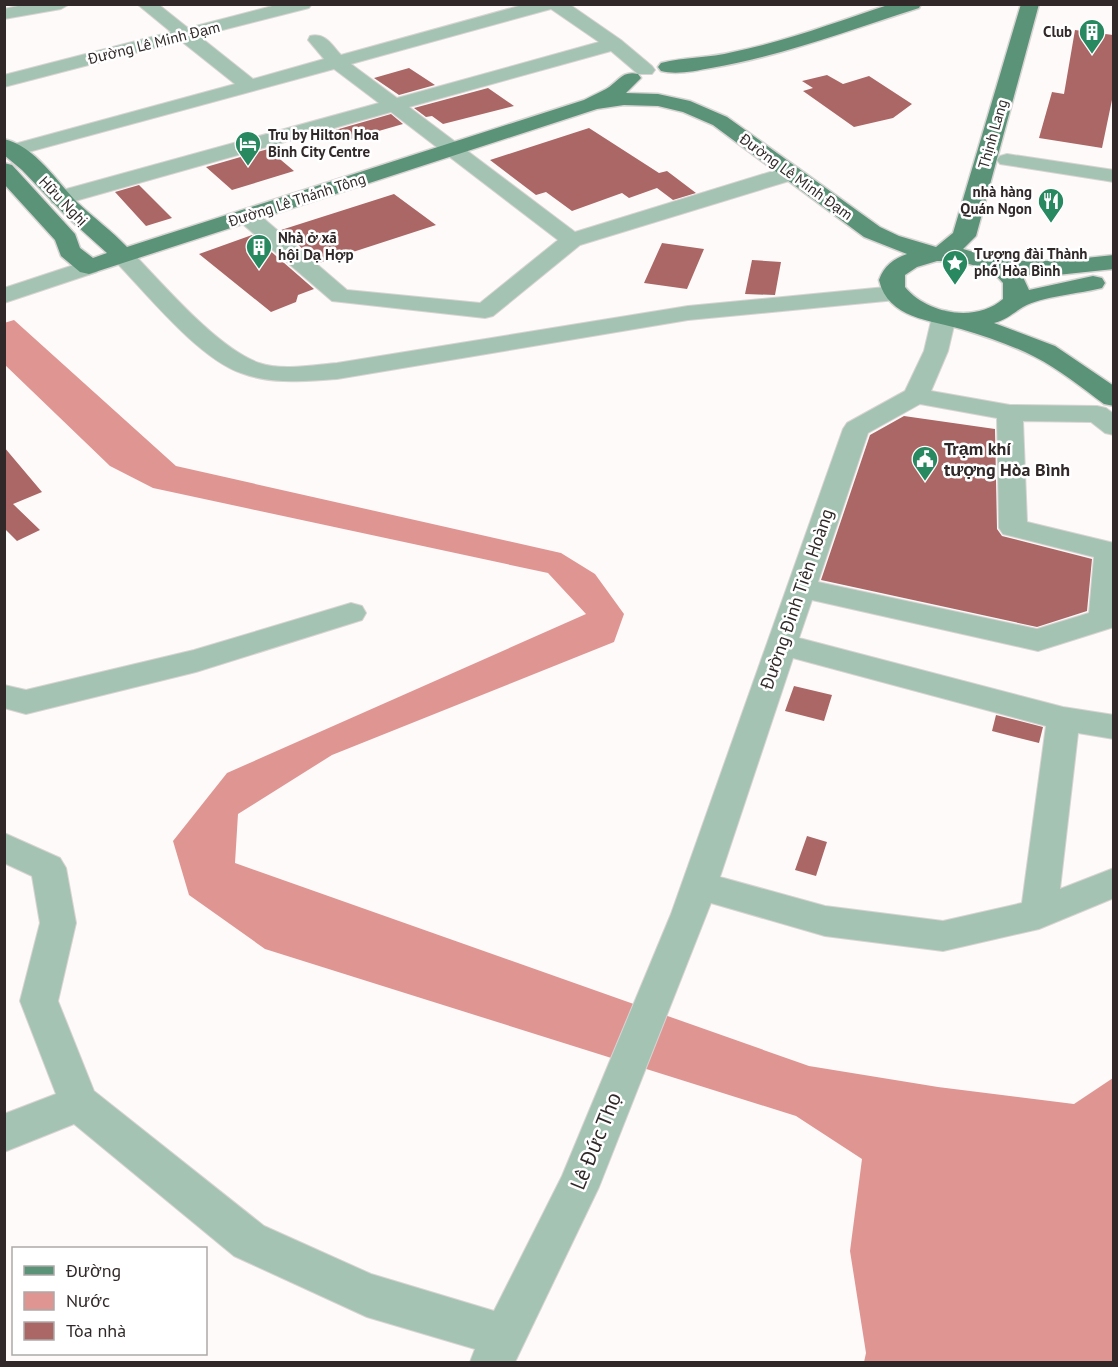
<svg xmlns="http://www.w3.org/2000/svg" width="1118" height="1367" viewBox="0 0 1118 1367" font-family="'PT Sans',sans-serif">
  <style>
    .water { fill: #df9693 }
    .building { fill: #ab6765 }
    .lines { fill: none; stroke-linecap: round; stroke-linejoin: round }
    .minor-casing { stroke: #d9d4d4; stroke-width: 2 }
    .major-casing { stroke: #d9d4d4; stroke-width: 3 }
    .minor { fill: #a5c3b3; fill-rule: evenodd }
    .major { fill: #5a9377; fill-rule: evenodd }
    .labels { text-anchor: middle; stroke-width: 5; stroke-linejoin: round; paint-order: stroke }
    .far-poi-label { font-size: 15px; font-weight: bold; fill: #312929; stroke: #fff; text-anchor: start }
    .far-street-label { font-size: 15px; fill: #312929; stroke: #fff }
    .poi-label { font-size: 18px; font-weight: bold; fill: #312929; stroke: #fff; text-anchor: start }
    .street-label { font-size: 18px; fill: #312929; stroke: #fff }
    .near-street-label { font-size: 21px; fill: #312929; stroke: #fff }
  </style>
  <rect width="100%" height="100%" fill="#fefaf9"/>
  <!-- water -->
  <path class="water" d="M14,320L176,466L561,553L595,574L624,614L614,642L332,755L238,814L235,863L809,1066L938,1087L1074,1104L1113,1078V1362H864L866,1353L850,1251L862,1159L796,1116L265,949L189,895L173,841L227,773L586,614L548,573L153,488L110,466L5,365L4,323Z"/>
  <!-- building -->
  <path class="building" d="M1075,30L1113,35V95L1102,148L1039,138L1052,92L1064,94Z
    M409,68L435,85L399,95L374,78Z
    M827,75L843,84L869,76L912,104L893,118L854,127L803,91L813,88L802,81Z
    M488,88L514,106L443,124L432,116L426,117L414,108Z
    M391,114L403,124L344,141L332,131Z
    M589,128L659,173L667,171L696,193L673,200L657,188L629,198L622,193L572,211L546,192L536,195L490,160Z
    M268,149L294,171L232,190L206,167Z
    M139,185L172,218L146,226L115,192Z
    M394,194L436,225L319,263L281,230Z
    M252,235L314,289L298,295L296,302L271,312L199,254Z
    M662,243L704,249L687,289L644,283Z
    M752,260L781,262L775,295L745,294Z
    M904,416L995,429L997,529L1002,536L1092,559L1087,611L1037,627L821,580L870,435Z
    M4,447L42,492L13,504L40,530L17,541L4,528Z
    M794,686L832,695L824,721L785,711Z
    M996,715L1043,727L1039,743L992,731Z
    M807,836L827,842L816,876L795,870Z"/>
  <g class="lines">
    <!-- minor casing -->
    <g class="minor-casing">
      <path id="minor" d="M27,4H70L61,9L4,19V9Z
        M137,4H158L188,28L280,4H312L309,8L199,36L253,79L324,59L308,40L310,36C325,32 332,45 341,55L526,4H569L621,40L652,66L655,70L652,74H638L611,51L409,107L575,232L783,168L791,167L799,168L802,173L799,178L580,245L493,316L485,318L332,301L239,221L236,216L239,211L247,209L255,211L347,290L480,303L558,240L391,112L68,203L60,205L52,203L49,198L52,193L379,103L334,69L21,154L14,156L7,154L4,149L7,146L235,84L181,41L4,87V75L171,32ZM551,9L599,42L397,98L351,64Z
        M1007,154L1114,170V182L1000,164L997,160L1000,156Z
        M123,249L131,251C163,284 217,348 259,363C283,371 313,365 337,363L688,306L896,286L904,288L908,293L904,298L896,300L688,320L337,379C305,381 272,385 241,373C198,358 147,294 115,261L112,256L115,251Z
        M89,260L97,262L101,267L97,272L4,303V288Z
        M944,310L953,312L956,317L948,351L931,391L1010,405L1097,406L1106,408L1114,414V435L1105,433L1091,422L1023,421L1027,522L1114,543V627L1038,651L812,600L799,638L1063,707L1114,715V739L1078,733L1060,889L1114,868V898L1039,929L943,951L825,936L711,903L599,1187L515,1362H470L475,1349L367,1317L234,1256L74,1124L4,1152V1114L56,1094L20,1001L40,923L32,876L4,863V833L60,858L66,868L76,923L58,1001L94,1091L264,1226L371,1274L494,1311L562,1176L671,914L843,429L847,423L905,391L924,351L932,317L935,312ZM920,404L997,418L999,528L1003,534L1094,557L1089,613L1037,629L818,582L868,433ZM793,658L1046,726L1022,903L943,921L825,906L720,877Z
        M351,603L362,606L366,613L362,620L196,672L26,714L4,708V685L26,690L194,650Z"/>
    </g>
    <!-- major casing -->
    <g class="major-casing">
      <path id="major" d="M891,4H921L919,8C850,30 782,56 711,68C695,71 676,75 661,71L658,67L661,63C684,57 710,58 733,52C787,41 839,21 891,4Z
        M1021,4H1039L976,236L963,249L1005,261H1057L1114,255V269L1057,275H1022L1029,290L1093,276L1102,278L1105,283L1102,288C1079,294 1042,296 1023,307C1013,313 1006,320 994,323L1055,346L1114,386V406L1104,404C1082,388 1059,369 1035,357C1012,345 987,337 961,329C931,320 888,319 879,280C884,266 893,259 907,254L864,237L713,125L683,112L658,106L624,105L597,109L89,274L80,272L61,256L55,240L4,184V163L12,165L75,234L80,248L93,258L107,253L67,217L22,170L4,155V139C35,146 57,182 78,203C94,218 112,231 127,247L584,100C591,96 599,93 606,89C618,82 622,70 638,74L641,78L626,93L658,94L690,101L727,117L880,227L899,236L936,247L953,233ZM937,261C959,261 988,264 1003,283V299C976,323 927,314 905,287V275L917,267Z"/>
    </g>
    <!-- minor -->
    <use href="#minor" class="minor"/>
    <!-- major -->
    <use href="#major" class="major"/>
  </g>
  <!-- icons -->
  <defs>
    <g id="building-pin" transform="scale(1.35)"><path d="M0 17L-7.5 6A9.5 9.5 0 1 1 7.5 6Z" fill="#288860" stroke="#fff"/><path d="M-4-6H4V6H1V3H-1V6H-4ZM-2.5-4.3h1.7v1.8h-1.7ZM.8-4.3h1.7v1.8H.8ZM-2.5-1h1.7V.8h-1.7ZM.8-1h1.7V.8H.8Z" fill="#fff"/></g>
    <g id="hotel-pin" transform="scale(1.35)"><path d="M0 17L-7.5 6A9.5 9.5 0 1 1 7.5 6Z" fill="#288860" stroke="#fff"/><path d="M-6-4.5h1.5V1H6V5H4.5V3h-9V5H-6ZM-4 0a1.8 1.8 0 1 1 3.6 0ZM.5 0V-2.5h3Q6-2.5 6 0Z" fill="#fff"/></g>
    <g id="restaurant-pin" transform="scale(1.35)"><path d="M0 17L-7.5 6A9.5 9.5 0 1 1 7.5 6Z" fill="#288860" stroke="#fff"/><path d="M-5-6h1v4h1v-4h1v4h1v-4h1v5L-1.5 .5V6h-2V.5L-5-1ZM5-6V6H3V1.5H1.5Q1.5-4 5-6Z" fill="#fff"/></g>
    <g id="sight-pin" transform="scale(1.35)"><path d="M0 17L-7.5 6A9.5 9.5 0 1 1 7.5 6Z" fill="#288860" stroke="#fff"/><path d="M0-6L1.8-2.2L6-1.7L2.9 1.2L3.7 5.4L0 3.3L-3.7 5.4L-2.9 1.2L-6-1.7L-1.8-2.2Z" fill="#fff"/></g>
    <g id="civic-pin" transform="scale(1.35)"><path d="M0 17L-7.5 6A9.5 9.5 0 1 1 7.5 6Z" fill="#288860" stroke="#fff"/><path d="M-.6-6.5H3V-4.5H.6V-3L4-1V1h2V6H-6V1h2V-1L-.6-3ZM-1.2 2.5V6h2.4V2.5Z" fill="#fff"/></g>
  </defs>
  <g fill-rule="evenodd">
    <use href="#building-pin" x="1092" y="32"/>
    <use href="#hotel-pin" x="248" y="144"/>
    <use href="#restaurant-pin" x="1051" y="201"/>
    <use href="#building-pin" x="259" y="247"/>
    <use href="#sight-pin" x="955" y="263"/>
    <use href="#civic-pin" x="925" y="459"/>
  </g>
  <g class="labels">
    <!-- far-poi labels -->
    <g class="far-poi-label">
      <text x="1072" y="37" text-anchor="end">Club</text>
      <text x="268" y="140">Tru by Hilton Hoa<tspan x="268" dy="17">Binh City Centre</tspan></text>
      <text x="1032" y="197" text-anchor="end">nhà hàng<tspan x="1032" dy="17">Quán Ngon</tspan></text>
      <text x="278" y="243">Nhà ở xã<tspan x="278" dy="17">hội Dạ Hợp</tspan></text>
      <text x="974" y="259">Tượng đài Thành<tspan x="974" dy="17">phố Hòa Bình</tspan></text>
    </g>
    <!-- far-street labels -->
    <g class="far-street-label">
      <text transform="translate(154 43) rotate(-14)" y="5">Đường Lê Minh Đạm</text>
      <text transform="translate(993 134) rotate(-74)" y="5">Thịnh Lang</text>
      <text transform="translate(796 177) rotate(36)" y="5">Đường Lê Minh Đạm</text>
      <text transform="translate(297 200) rotate(-18)" y="5">Đường Lê Thánh Tông</text>
      <text transform="translate(63 201) rotate(46)" y="5">Hữu Nghị</text>
    </g>
    <!-- poi labels -->
    <g class="poi-label">
      <text x="944" y="455">Trạm khí<tspan x="944" dy="21">tượng Hòa Bình</tspan></text>
    </g>
    <!-- street labels -->
    <g class="street-label">
      <text transform="translate(797 599) rotate(-71)" y="6">Đường Đinh Tiên Hoàng</text>
    </g>
    <!-- near-street labels -->
    <g class="near-street-label">
      <text transform="translate(596 1141) rotate(-68)" y="7">Lê Đức Thọ</text>
    </g>
  </g>
  <!-- border -->
  <rect width="1118" height="1367" fill="none" stroke="#312929" stroke-width="12"/>
  <!-- legend -->
  <rect x="12" y="1247" width="195" height="108" fill="#ffffff" stroke="#ada9a9" stroke-width="1.5"/>
  <rect x="24" y="1266" width="30" height="9" fill="#5a9377" stroke="#ada9a9" stroke-width="1.5"/>
  <text x="66" y="1277" font-size="18" fill="#312929">Đường</text>
  <rect x="24" y="1292" width="30" height="18" fill="#df9693" stroke="#ada9a9" stroke-width="1.5"/>
  <text x="66" y="1307" font-size="18" fill="#312929">Nước</text>
  <rect x="24" y="1322" width="30" height="18" fill="#ab6765" stroke="#ada9a9" stroke-width="1.5"/>
  <text x="66" y="1337" font-size="18" fill="#312929">Tòa nhà</text>
</svg>
